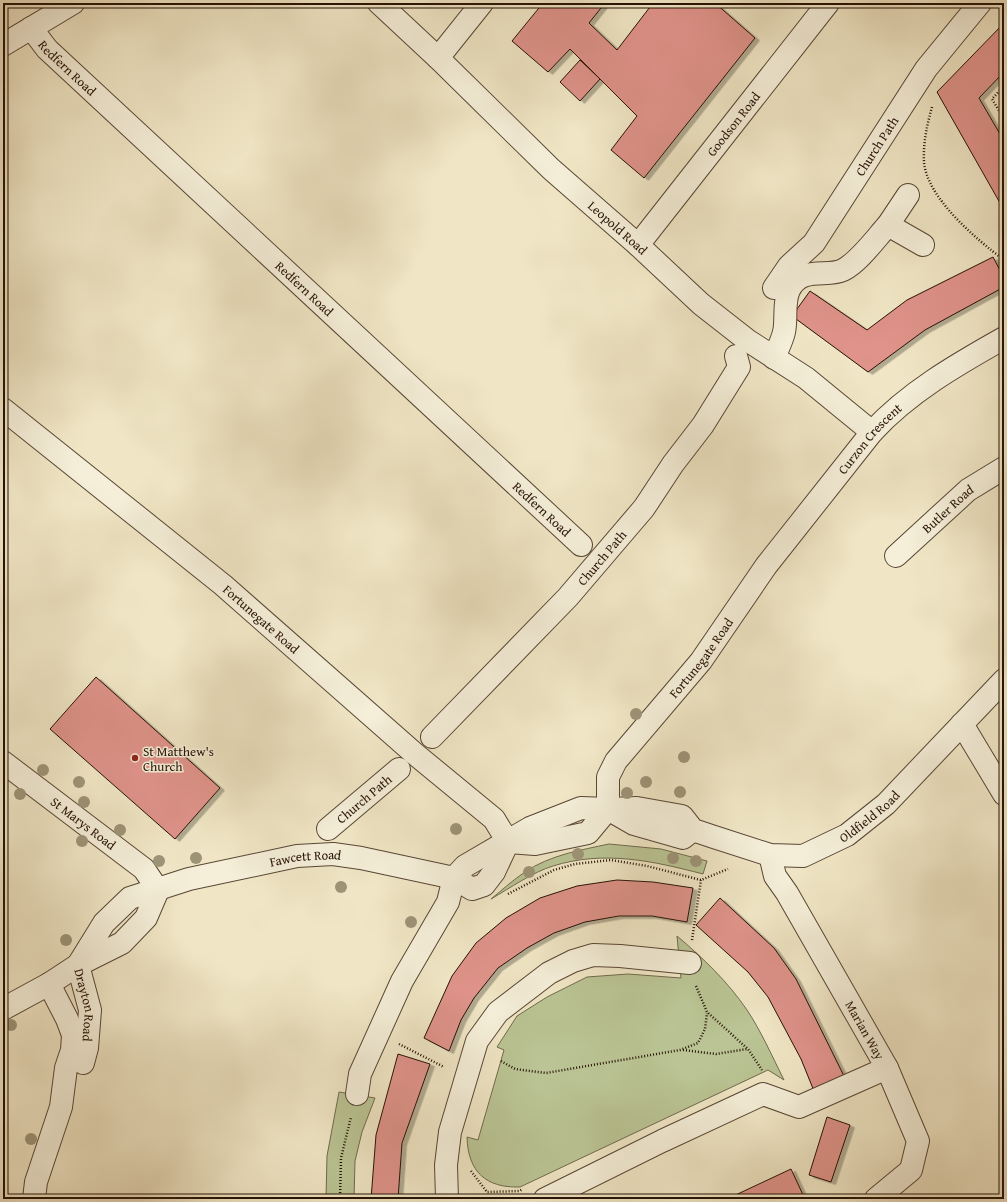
<svg xmlns="http://www.w3.org/2000/svg" width="1007" height="1202" viewBox="0 0 1007 1202" font-family="'Gentium Book Plus',serif">
  <style>
    .green { fill: #bac494; stroke: #706a4c }
    .building { fill: #df938a; stroke: #251105; filter: url(#shadow) }
    .lines { fill: none; stroke-linecap: round; stroke-linejoin: round }
    .minor-casing { stroke: #584635; stroke-width: 24 }
    .path { stroke: #251105; stroke-width: 2.5; stroke-dasharray: 1 2; stroke-linecap: butt }
    .minor { stroke: #f5efd9; stroke-width: 22 }
    .tree { fill: #9d9477 }
    .poi-dot { fill: #8f2418; stroke: #f5efd9; stroke-width: 1.5 }
    .labels { text-anchor: middle; stroke-width: 3; stroke-linejoin: round; paint-order: stroke }
    .street-label { font-size: 13px; fill: #251105; stroke: #f5efd9 }
    .poi-label { font-size: 13px; fill: #251105; stroke: #f5efd9; text-anchor: start }
  </style>
  <defs>
    <filter id="shadow"><feDropShadow dx="4.5" dy="2.5" stdDeviation="0" flood-color="#0004"/></filter>
  </defs>
  <rect width="100%" height="100%" fill="#f0e6c5"/>
  <filter id="stains"><feTurbulence type="fractalNoise" baseFrequency=".005" numOctaves="4"/><feColorMatrix values="0 0 0 0 .2 0 0 0 0 .09 0 0 0 0 .02 0 0 0 .5 -.17"/></filter>
  <radialGradient id="worn" r=".72"><stop offset=".6" stop-color="#630" stop-opacity="0"/><stop offset="1" stop-color="#630" stop-opacity=".3"/></radialGradient>
  <!-- green -->
  <path class="green" d="M609,844L661,849L707,861L703,874C653,861 604,850 553,866C533,872 510,888 491,899C502,890 513,880 525,872C550,855 581,850 609,844Z
    M677,936C703,958 728,982 747,1010C761,1031 772,1056 784,1080L768,1070L520,1187C486,1188 468,1172 467,1137L478,1140L504,1050L497,1047L517,1016L547,997L587,977L628,974L681,978Z
    M339,1092L375,1098L362,1132L355,1161L354,1199H326L327,1156Z"/>
  <!-- building -->
  <path class="building" d="M543,3H605L589,23L617,50L653,3H715L755,38L644,178L611,150L637,116L570,49L548,72L512,41Z
    M1004,23V72L979,98L1004,141V210L937,92Z
    M580,60L600,79L580,101L560,82Z
    M993,257L1004,278V287L925,330L868,372L792,316L810,291L867,330L907,300Z
    M96,677L220,788L175,839L50,729Z
    M617,880L653,882L693,888L687,922L652,916H619L585,922L554,933L527,948L498,968L474,998L461,1020L449,1051L424,1038L452,976L476,943L506,918L540,898L577,886Z
    M720,898L774,948L796,979L845,1078L814,1091L801,1059L768,997L748,972L696,925Z
    M398,1054L430,1064L402,1143L398,1199H371L376,1135Z
    M827,1117L850,1125L831,1182L809,1175Z
    M791,1169L804,1197L800,1199H727Z"/>
  <g class="lines">
    <!-- minor casing -->
    <g class="minor-casing">
      <g id="minor">
        <path id="s1" d="M379,3L438,58L551,169L638,245L701,304L747,340L806,378L872,432"/>
        <path id="s2" d="M31,28L47,49L581,545"/>
        <path d="M3,45L73,3"/>
        <path d="M438,58L482,3"/>
        <path d="M888,225L908,195"/>
        <path id="s3" d="M638,245L828,3"/>
        <path id="s4" d="M774,288L789,266L814,243L926,69L980,3"/>
        <path d="M774,358C777,350 782,341 784,332C787,319 783,303 789,290C801,265 827,278 843,270C859,262 876,238 888,225L923,245"/>
        <path id="s5" d="M3,409L223,585L415,754L494,819L508,842"/>
        <path id="s6" d="M896,556L968,490L1004,468"/>
        <path d="M962,724L1004,794"/>
        <path id="s7" d="M432,737L568,597L644,508L673,464L703,425L739,367L736,356"/>
        <path id="s8" d="M3,762L144,869L158,890"/>
        <path d="M608,809L634,824L683,838L693,830"/>
        <path id="s9" d="M328,829L399,769"/>
        <path id="s10" d="M508,842L535,844L588,833L608,809V777L616,761L701,661L766,566L872,432C909,392 956,365 1004,338"/>
        <path id="s11" d="M770,855L775,876L787,893L887,1068L918,1141L911,1170L876,1199"/>
        <path id="s12" d="M78,965L90,1010L87,1048L83,1063"/>
        <path d="M78,965L122,943L146,918L158,890"/>
        <path id="s13" d="M3,1009L49,984L78,965L104,923L130,898L189,879L297,856L333,854L361,858L454,878L472,889L484,885L494,872L508,842"/>
        <path id="s14" d="M357,1094L360,1074L402,981L448,902L454,878L465,866L530,828L581,808L608,809L637,808L682,816L693,830L714,837L770,855L803,856L847,835L886,804L1004,680"/>
        <path d="M34,1199L36,1182L61,1107L66,1068L72,1050L73,1035L67,1019L49,984"/>
        <path d="M447,1199L446,1165L450,1132L477,1041L498,1012L549,973L573,961L593,955L620,956L690,963"/>
        <path d="M545,1199L662,1141L763,1094L799,1107L887,1068"/>
      </g>
    </g>
    <!-- path -->
    <path class="path" d="M1004,86L992,99L1004,119
      M932,107C927,125 923,143 924,162C927,198 976,239 1004,260
      M508,894L554,870L575,864L611,860L647,866L701,880L728,869
      M692,940L701,880
      M696,986L707,1012L748,1049L762,1070
      M399,1044L444,1067
      M683,1050L716,1054L747,1049
      M501,1061L515,1069L546,1073L680,1050L698,1043L705,1029L707,1013
      M471,1171L487,1192L519,1191L523,1189
      M340,1199L341,1158L351,1117"/>
    <!-- minor -->
    <use href="#minor" class="minor"/>
  </g>
  <!-- trees -->
  <g class="tree">
    <circle cx="636" cy="714" r="6"/>
    <circle cx="684" cy="757" r="6"/>
    <circle cx="43" cy="770" r="6"/>
    <circle cx="79" cy="782" r="6"/>
    <circle cx="646" cy="782" r="6"/>
    <circle cx="680" cy="792" r="6"/>
    <circle cx="627" cy="793" r="6"/>
    <circle cx="20" cy="794" r="6"/>
    <circle cx="84" cy="802" r="6"/>
    <circle cx="456" cy="829" r="6"/>
    <circle cx="120" cy="830" r="6"/>
    <circle cx="82" cy="841" r="6"/>
    <circle cx="578" cy="854" r="6"/>
    <circle cx="196" cy="858" r="6"/>
    <circle cx="673" cy="858" r="6"/>
    <circle cx="159" cy="861" r="6"/>
    <circle cx="696" cy="861" r="6"/>
    <circle cx="529" cy="872" r="6"/>
    <circle cx="341" cy="887" r="6"/>
    <circle cx="411" cy="922" r="6"/>
    <circle cx="66" cy="940" r="6"/>
    <circle cx="11" cy="1025" r="6"/>
    <circle cx="31" cy="1139" r="6"/>
  </g>
  <!-- markers -->
  <circle class="poi-dot" cx="135" cy="758" r="4"/>
  <g class="labels">
    <!-- street labels -->
    <g class="street-label">
      <text dy="5" stroke="none"><textPath href="#s2" startOffset="54">Redfern Road</textPath></text>
      <text dy="5" stroke="none"><textPath href="#s3" startOffset="154">Goodson Road</textPath></text>
      <text dy="5" stroke="none"><textPath href="#s4" startOffset="176">Church Path</textPath></text>
      <text dy="5" stroke="none"><textPath href="#s1" startOffset="328">Leopold Road</textPath></text>
      <text dy="5" stroke="none"><textPath href="#s2" startOffset="378">Redfern Road</textPath></text>
      <text dy="5" stroke="none"><textPath href="#s10" startOffset="573">Curzon Crescent</textPath></text>
      <text dy="5" stroke="none"><textPath href="#s2" startOffset="702">Redfern Road</textPath></text>
      <text dy="5" stroke="none"><textPath href="#s6" startOffset="70">Butler Road</textPath></text>
      <text dy="5" stroke="none"><textPath href="#s7" startOffset="247">Church Path</textPath></text>
      <text dy="5" stroke="none"><textPath href="#s5" startOffset="333">Fortunegate Road</textPath></text>
      <text dy="5" stroke="none"><textPath href="#s10" startOffset="296">Fortunegate Road</textPath></text>
      <text dy="5" stroke="none"><textPath href="#s9" startOffset="47">Church Path</textPath></text>
      <text dy="5" stroke="none"><textPath href="#s14" startOffset="696">Oldfield Road</textPath></text>
      <text dy="5" stroke="none"><textPath href="#s8" startOffset="101">St Marys Road</textPath></text>
      <text dy="5" stroke="none"><textPath href="#s13" startOffset="353">Fawcett Road</textPath></text>
      <text dy="5" stroke="none"><textPath href="#s12" startOffset="41">Drayton Road</textPath></text>
      <text dy="5" stroke="none"><textPath href="#s11" startOffset="200">Marian Way</textPath></text>
    </g>
    <!-- poi labels -->
    <g class="poi-label">
      <text x="143" y="756">St Matthew's<tspan x="143" dy="15">Church</tspan></text>
    </g>
  </g>
  <!-- margin -->
  <rect width="1007" height="1202" fill="none" stroke="#f0e6c5" stroke-width="16"/>
  <rect x="4" y="4" width="999" height="1194" fill="none" stroke="#251105" stroke-width="2"/>
  <rect x="8" y="8" width="991" height="1186" fill="none" stroke="#251105"/>
  <rect width="100%" height="100%" filter="url(#stains)"/>
  <rect width="100%" height="100%" fill="url(#worn)"/>
</svg>
